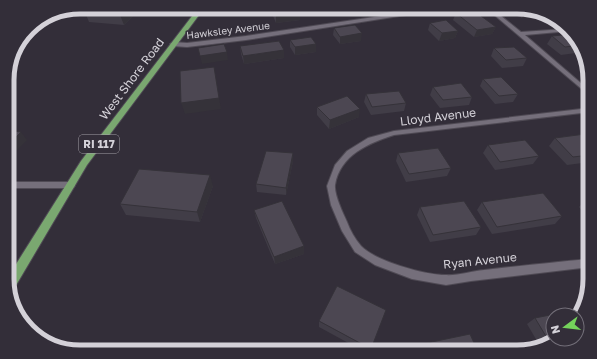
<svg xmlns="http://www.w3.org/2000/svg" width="597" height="359" viewBox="0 0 597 359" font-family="'Golos Text',sans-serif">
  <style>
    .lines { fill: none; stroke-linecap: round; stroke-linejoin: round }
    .street-casing { stroke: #4f4a54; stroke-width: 2 }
    .primary-casing { stroke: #4f4a54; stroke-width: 2 }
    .street { fill: #756f7b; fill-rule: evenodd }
    .primary { fill: #7aa870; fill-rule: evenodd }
    .wall { fill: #413d47 }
    .shaded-wall { fill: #353239 }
    .building { fill: #4c4752; stroke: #353239 }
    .labels { text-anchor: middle; stroke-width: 3; stroke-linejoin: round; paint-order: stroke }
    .far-street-label { font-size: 10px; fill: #d4d1d8; stroke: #332e39 }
    .shield { fill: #332e39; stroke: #a4a0a8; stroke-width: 1 }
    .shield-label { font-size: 11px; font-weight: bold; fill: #d4d1d8 }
    .street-label { font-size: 12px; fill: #d4d1d8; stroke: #332e39 }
    .rim { fill: none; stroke: #d4d1d8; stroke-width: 5 }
  </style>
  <rect width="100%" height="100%" fill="#332e39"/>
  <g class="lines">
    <!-- street casing -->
    <g class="street-casing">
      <path id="street" d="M442,7H453L451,8L246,40L187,47L173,46L170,44L173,42L187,43L246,36Z
        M485,7H490L521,32L566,29L569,31L525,35L590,91V96Z
        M590,108V112L394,135C369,143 340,155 335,185C334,195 343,213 347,222C350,230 355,239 361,246C375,261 425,275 445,275C457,276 472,271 484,270C520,266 555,262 590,259V267L471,281L446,285L412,279L375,265L355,252L342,231L331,205L327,186L335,165L347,151L368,138L394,131Z
        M8,182H71L74,183L75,185L74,187L71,188H8Z"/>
    </g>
    <!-- primary casing -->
    <g class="primary-casing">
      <path id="primary" d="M199,7H205L87,165L12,292L10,293L8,288V277L81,161Z"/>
    </g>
    <!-- street -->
    <use href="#street" class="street"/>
    <!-- primary -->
    <use href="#primary" class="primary"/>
  </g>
  <!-- wall -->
  <path class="wall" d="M91,7H132L135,14L124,25L89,22L85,12Z
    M346,7H365V9L351,12Z
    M514,7H517L543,15L522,18L512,11Z
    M272,9L300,12V20L276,23L273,16Z
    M456,13L496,27L492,34L474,37L453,20Z
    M430,23L458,31L455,38L439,41L428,30Z
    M334,28L361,41L340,44L333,35Z
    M552,36L580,43L583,52L561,55L547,44Z
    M290,40L316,44V52L295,55L290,47Z
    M240,46L284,58L244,64L241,54Z
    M494,48L527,58L523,66L502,68L491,56Z
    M483,79L518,94L513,102L495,104L480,86Z
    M433,87L472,97L469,105L440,108L430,95Z
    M366,94L406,103L404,111L371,115L364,102Z
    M317,107L359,117L329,129L317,115Z
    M590,123V162L567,165L549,146L555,138L584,134L581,132L588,124Z
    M488,145L539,156L533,164L495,170L483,153Z
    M293,153V161L286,195L257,192L256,184Z
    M398,153L451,168L447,176L406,182L396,161Z
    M213,186L200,222L126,215L120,204Z
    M586,199H590V220L579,207Z
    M482,202L562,216L555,224L492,234L477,210Z
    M420,207L481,227L476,235L430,242L417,215Z
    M254,210L304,246V254L275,264L256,218Z
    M535,318L554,342L540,346L527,324Z
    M319,321L371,349L370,352H365L319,327Z
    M422,344L478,352H418L417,349Z"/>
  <!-- shaded-wall -->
  <path class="shaded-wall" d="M128,7H132L135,14L124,25L120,15Z
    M351,7H365V9L351,12Z
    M529,10L543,15L522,18L526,11Z
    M300,12V20L276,23V15Z
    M496,27L492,34L474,37L477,30Z
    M458,31L455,38L439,41L442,33Z
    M362,33L361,41L340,44V37Z
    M316,44V52L295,55V47Z
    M284,50V58L244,64L243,56Z
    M227,52L228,60L202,64L200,56Z
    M214,67L221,109L185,114L181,103Z
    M360,109L359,117L329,129L330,120Z
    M21,132L27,140L8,159V145Z
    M293,153V161L286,195V188Z
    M210,175L213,186L200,222L197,212Z
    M304,246V254L275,264L274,257Z"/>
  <!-- building -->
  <path class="building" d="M91,7H128L120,15L85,12Z
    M284,7H297L300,12L276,15L272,9Z
    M473,10L496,27L477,30L456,13Z
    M446,20L458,31L442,33L430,23Z
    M355,25L362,33L340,37L334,28Z
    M572,34L580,43L581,45L565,47L552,36Z
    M311,37L316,44L295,47L290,40Z
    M279,41L284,50L243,56L240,46Z
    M224,44L227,52L200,56L198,48Z
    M514,47L527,58L506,60L494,48Z
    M214,67L219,98L181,103L180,71Z
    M501,77L518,94L499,96L483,79Z
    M461,83L472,97L443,100L433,87Z
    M399,91L406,103L372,107L366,94Z
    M347,96L360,109L330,120L317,107Z
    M8,130L21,132L8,145Z
    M585,134L590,139V155L573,157L555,138Z
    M525,140L539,156L500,162L488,145Z
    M438,148L451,168L409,174L398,153Z
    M266,151L293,153L286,188L256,184Z
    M139,169L210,175L197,212L120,204Z
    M543,193L562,216L497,227L482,202Z
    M586,199H590V203Z
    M282,201L304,246L274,257L254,210Z
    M464,201L481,227L433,235L420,207Z
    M337,286L386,310L371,349L319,321Z
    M580,309L581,310L577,320V315H553V339H557L554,342L550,343L535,318Z
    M470,334L478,352H425L422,344Z"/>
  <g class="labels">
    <!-- far-street labels -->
    <g class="far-street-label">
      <text transform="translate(228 30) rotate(-7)" y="4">Hawksley Avenue</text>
    </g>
    <!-- shield labels -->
    <rect class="shield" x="79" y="135" width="40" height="18" rx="3"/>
    <g class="shield-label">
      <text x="99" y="148">RI 117</text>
    </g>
    <!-- street labels -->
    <g class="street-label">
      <text transform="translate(132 79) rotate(-53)" y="4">West Shore Road</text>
      <text transform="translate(438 117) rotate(-7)" y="4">Lloyd Avenue</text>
      <text transform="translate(480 261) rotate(-6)" y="4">Ryan Avenue</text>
    </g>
  </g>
  <!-- crop -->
  <path d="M0 0H597V359H0ZM80 14H517A66 66 0 0 1 583 80V279A66 66 0 0 1 517 345H80A66 66 0 0 1 14 279V80A66 66 0 0 1 80 14Z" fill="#332e39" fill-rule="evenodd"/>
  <path class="rim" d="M80 14H517A66 66 0 0 1 583 80V279A66 66 0 0 1 517 345H80A66 66 0 0 1 14 279V80A66 66 0 0 1 80 14Z"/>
  <!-- north arrow -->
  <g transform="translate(565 327) rotate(255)"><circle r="19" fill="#332e39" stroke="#736f79"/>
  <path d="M0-3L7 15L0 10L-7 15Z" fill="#74d25b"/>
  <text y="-6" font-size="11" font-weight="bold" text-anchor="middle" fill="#d4d1d8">N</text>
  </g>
</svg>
